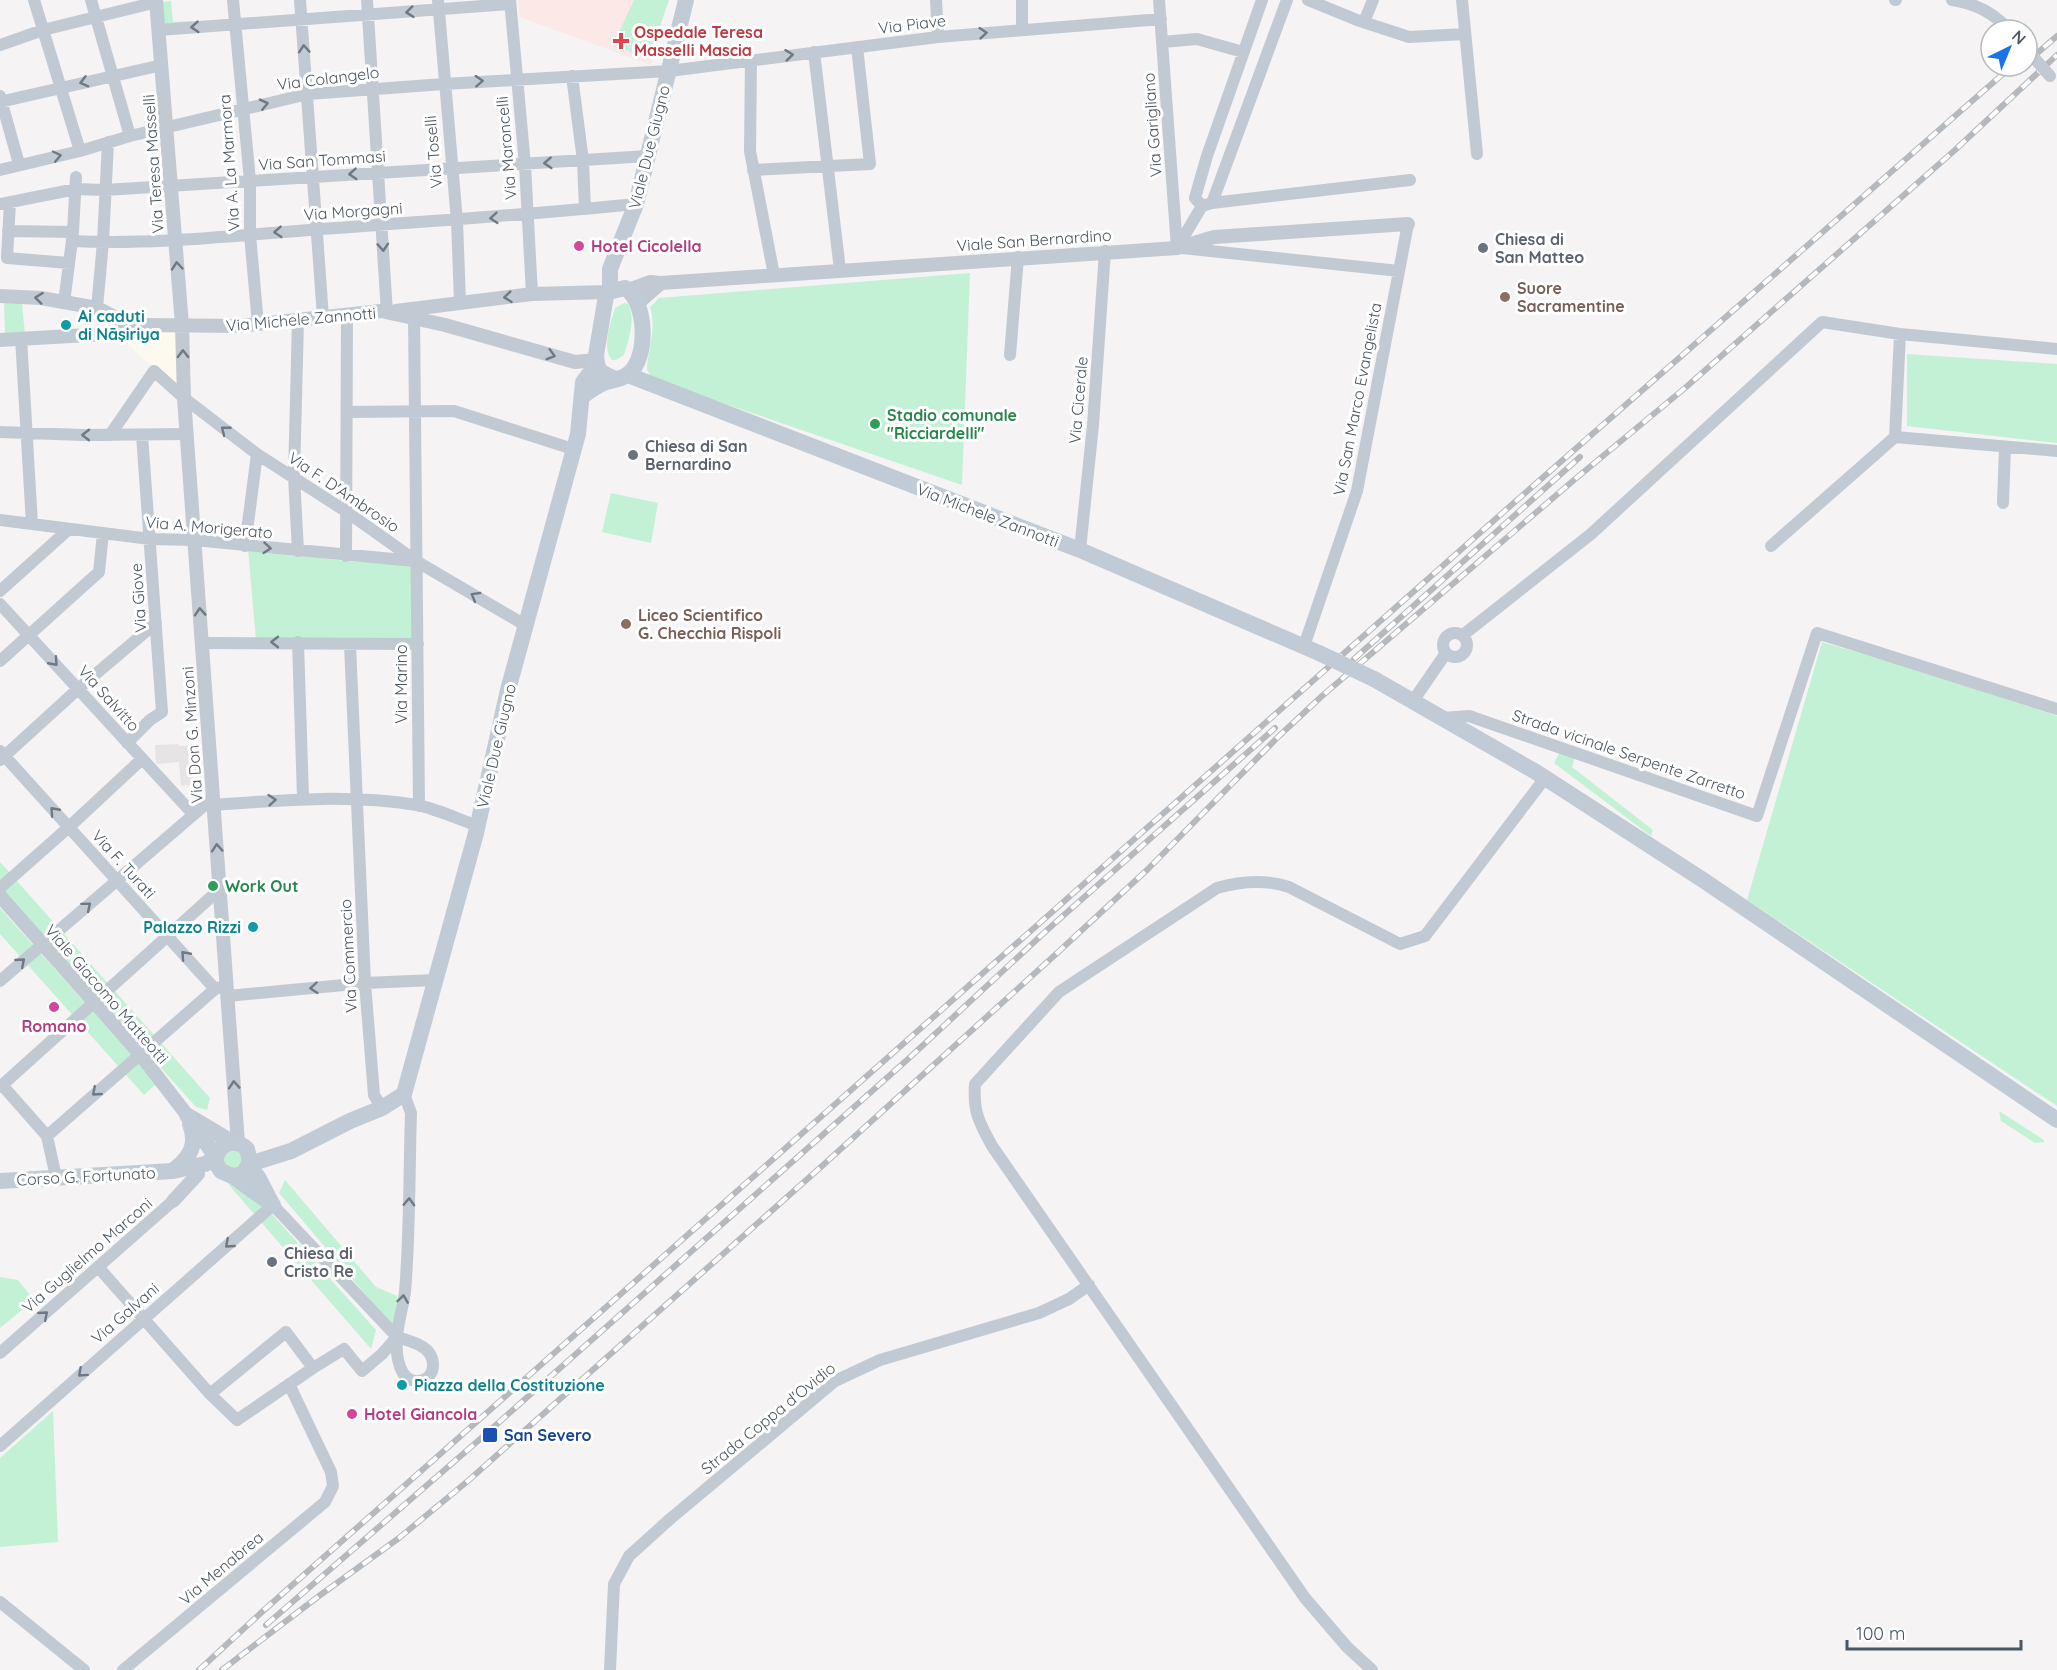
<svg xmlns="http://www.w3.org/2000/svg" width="2057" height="1670" viewBox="0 0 2057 1670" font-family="Quicksand,sans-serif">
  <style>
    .commercial { fill: #fdf9ef }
    .education { fill: #e6e4e5 }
    .medical { fill: #fce8e6 }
    .green { fill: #c3f1d5 }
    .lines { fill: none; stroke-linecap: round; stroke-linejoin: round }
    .minor { stroke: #c1cad2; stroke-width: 12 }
    .tertiary { stroke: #c1cad2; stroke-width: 14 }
    .secondary { stroke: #c1cbd6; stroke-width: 16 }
    .rail-casing { stroke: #b5b8bd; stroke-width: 6 }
    .rail { stroke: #fff; stroke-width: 4; stroke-dasharray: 11; stroke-linecap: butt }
    .minor-bridge { stroke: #c1cad2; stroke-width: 12 }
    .secondary-bridge { stroke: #c1cbd6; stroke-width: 16 }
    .oneway { stroke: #6e7983 }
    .health-dot { fill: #e0444e; stroke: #fff; stroke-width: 2 }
    .hotel-dot { fill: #d1479c; stroke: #fff; stroke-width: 2 }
    .worship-dot { fill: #6b7280; stroke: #fff; stroke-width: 2 }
    .education-dot { fill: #8d6e63; stroke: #fff; stroke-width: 2 }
    .culture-dot { fill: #0f9aa8; stroke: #fff; stroke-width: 2 }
    .leisure-dot { fill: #2e9e5b; stroke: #fff; stroke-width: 2 }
    .transit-dot { fill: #1a4fb4; stroke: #fff; stroke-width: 2 }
    .labels { text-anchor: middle; stroke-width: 6; stroke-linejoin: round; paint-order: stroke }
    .street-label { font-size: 16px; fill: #4a5661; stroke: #fff }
    .health-label { font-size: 16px; font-weight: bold; fill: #be3a42; stroke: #fff; text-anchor: start }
    .worship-label { font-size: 16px; font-weight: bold; fill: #5b616d; stroke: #fff; text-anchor: start }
    .hotel-label { font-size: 16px; font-weight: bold; fill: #b23c85; stroke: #fff; text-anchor: start }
    .education-label { font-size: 16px; font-weight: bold; fill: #785e54; stroke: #fff; text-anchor: start }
    .culture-label { font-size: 16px; font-weight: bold; fill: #0d838f; stroke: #fff; text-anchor: start }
    .leisure-label { font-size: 16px; font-weight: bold; fill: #27864d; stroke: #fff; text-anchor: start }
    .transit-label { font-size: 16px; font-weight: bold; fill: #164399; stroke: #fff; text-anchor: start }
  </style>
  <rect width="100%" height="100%" fill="#f5f3f3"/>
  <!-- commercial -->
  <path class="commercial" d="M180,327L179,391L116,334Z"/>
  <!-- education -->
  <path class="education" d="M179,744V746L198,745L201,784L181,786L179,762L156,764L155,745Z"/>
  <!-- medical -->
  <path class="medical" d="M518,0H667L651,65L520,17Z"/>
  <!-- green -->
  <path class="green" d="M634,0H669L649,59L613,45Z
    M171,1L173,22L193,21L194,26L164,28L162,2Z
    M970,273L962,485L653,379L647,370C648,348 657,328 650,307L659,298Z
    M4,300L22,304L25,334L5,333Z
    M624,303L628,304C636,319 629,339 624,355L616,360H612C601,347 611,322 615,308Z
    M1907,354L2057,364V443L1907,426Z
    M611,493L658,503L651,543L602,532Z
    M248,549L345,561L414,564L415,642L256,640Z
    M1822,642L1948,679L2057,716V1106L1747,900Z
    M1560,752L1575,757L1572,767L1653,830L1651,836L1554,763Z
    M0,862L210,1098L207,1110L196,1107L0,888Z
    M0,908L157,1083L144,1095L0,934Z
    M1999,1111L2044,1140V1142L2035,1143L2001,1121Z
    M247,1149L238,1176L216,1157L219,1150Z
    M285,1180L376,1287L397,1296L395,1329L279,1193Z
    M228,1184L263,1204L376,1330L371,1349Z
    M0,1277L18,1280L34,1300L0,1328Z
    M53,1411L58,1542L0,1547V1458Z"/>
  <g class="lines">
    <!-- minor -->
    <path class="minor" d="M34,0L80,151
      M91,0L130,136
      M233,0L250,181V235L258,324
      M300,0L323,317
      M367,0L387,313
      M438,0L457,221L460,302
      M510,0L525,165L532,294
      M936,0L938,37
      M1022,0V30
      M1159,0L1177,248
      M1262,0L1207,156L1195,198L1202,206L1212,203L1410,180
      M1308,0L1357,20L1409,37L1465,34
      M1462,0L1477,154
      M1895,0H1896
      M1952,0C1974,3 1994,13 2009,30
      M1364,22L1373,0
      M159,30L510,4
      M1162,42L1197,39L1243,52
      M0,45L43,30L157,2
      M814,52L840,270
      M751,60L750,151L774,275
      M572,76L583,161L585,209
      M0,96L19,164
      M0,102L162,65
      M0,170L80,151L130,136L308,94L444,84L669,71L938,37L1161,19
      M753,170L870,164L857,47
      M10,202L7,258L69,263
      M1212,203L1287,0
      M0,204L76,189L105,190L648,156
      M8,231L73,232
      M72,241C151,245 230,236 309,230C418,222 527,215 636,204
      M1177,248L1202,206
      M1182,248L1399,271
      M64,303L73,232L76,177
      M97,308L103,242L108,142
      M414,318L419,806
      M298,320L294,477L298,551
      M21,338L32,524
      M1010,355L1018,257
      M347,412L454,411L573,449
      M0,432L83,435L187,434
      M110,435L154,371L184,398L257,454L347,512L416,561L525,625
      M1895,437L2057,451
      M2003,503L2005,447
      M0,520L150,539L194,540L414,561
      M245,546L257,454
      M1771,546L1895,437L1900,334
      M1080,550L1093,425L1105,251
      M346,556L347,315
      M0,591L69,529
      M0,604L193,814
      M1443 645a12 12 0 1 1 24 0a12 12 0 1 1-24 0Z
      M1463,635L1591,534L1822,322L1900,334L2057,349
      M298,642L303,798
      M202,643L418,644
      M350,645L365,983L374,1095L382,1108
      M1304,646L1357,491L1408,224
      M0,661L99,572L103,533
      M1413,701L1446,653
      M1443,718L1469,716L1757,816L1817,633L2057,709
      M127,743L150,720L162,712L142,435
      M0,751L215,989L227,985
      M0,760L78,689L156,623
      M214,805C282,800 349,794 417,805C437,809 458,819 478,826
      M0,888L69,827L142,759
      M0,981L213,798
      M228,996L365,983L435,980
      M2,1085L47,1136
      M0,1087L220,889
      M56,1177L47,1136L215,989
      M99,1268L210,1394L237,1420L313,1368L344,1349L362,1371L382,1354L397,1337
      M397,1337C412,1342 434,1346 433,1366C432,1383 411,1386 403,1373C397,1363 396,1349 397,1337C398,1322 403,1307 405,1292C410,1233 409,1173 411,1113L404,1094
      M0,1353L173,1201
      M210,1394L286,1332L313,1368
      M0,1446L273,1205L397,1337
      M0,1602L84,1670
      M123,1670L325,1502L333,1486L331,1472L289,1384
      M610,1670L614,1584L629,1556L670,1519L835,1381L880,1360L1039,1313L1069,1299L1089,1285
      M1372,1670L1347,1647L1305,1598L992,1146C979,1122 973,1112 975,1084L1059,992L1217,888C1241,881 1265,879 1289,887L1400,944L1425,936L1545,778"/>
    <!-- tertiary -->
    <path class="tertiary" d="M156,0L182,325L184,398L238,1143
      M628,290L650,282L661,283L1177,248L1214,237L1408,224
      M0,296L41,298L97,308L134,327
      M638,303L661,283
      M396,311L532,294L608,292
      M0,340L107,334L144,325L240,326L381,311L445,325L575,362L596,360
      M0,896L140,1054L187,1115
      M173,1201L198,1174"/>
    <!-- secondary -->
    <path class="secondary" d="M610,292V269L636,204L686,0
      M628,375L1080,550L1319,653
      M582,397C589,391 597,386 606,382C613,380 623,379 628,374C649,359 647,301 625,288L608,292L606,296L596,355C597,372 601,373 616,379
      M1374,679L1536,772L1703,880L2057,1120
      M187,1115L216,1157V1163L221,1171L232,1176L243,1174L250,1162L247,1149C236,1138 221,1142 216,1157
      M190,1117L232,1142
      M250,1164L291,1151L350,1121L382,1108L404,1094L476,833L508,690L578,434L583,382L596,365
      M249,1166L258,1177L271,1202
      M174,1170C190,1157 198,1145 190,1124
      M232,1176L273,1205
      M0,1181L173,1171L205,1164L216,1158"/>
    <!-- rail casing -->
    <g class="rail-casing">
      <path id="rail" d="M2027,62L2057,36
        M1354,659L1580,457
        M266,1625L479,1440L907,1060L1046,931L1275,728
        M199,1670L263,1611L1508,508L2012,66
        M222,1670L319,1596L399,1538L469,1480L822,1166L1055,955L1148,869L1279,736L1322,696L1574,480L1685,388L1955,150L2057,55"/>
    </g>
    <!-- rail -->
    <use href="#rail" class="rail"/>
    <!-- minor-bridge -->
    <path class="minor-bridge" d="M2027,50L2050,76"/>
    <!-- secondary-bridge -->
    <path class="secondary-bridge" d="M1319,653L1374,679"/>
  </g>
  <!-- one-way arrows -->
  <defs><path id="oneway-chevron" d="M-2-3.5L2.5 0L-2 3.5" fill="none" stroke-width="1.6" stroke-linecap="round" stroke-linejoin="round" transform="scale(1.5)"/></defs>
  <g class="oneway">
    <use href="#oneway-chevron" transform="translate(410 12) rotate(174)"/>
    <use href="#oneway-chevron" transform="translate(195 27) rotate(176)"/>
    <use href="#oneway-chevron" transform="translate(983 33) rotate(-5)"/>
    <use href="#oneway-chevron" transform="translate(304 49) rotate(-94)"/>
    <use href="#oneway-chevron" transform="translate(789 55) rotate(-7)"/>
    <use href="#oneway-chevron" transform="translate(479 81) rotate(-3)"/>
    <use href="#oneway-chevron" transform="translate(84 82) rotate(165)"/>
    <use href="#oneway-chevron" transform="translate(264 104) rotate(-13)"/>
    <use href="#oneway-chevron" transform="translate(57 156) rotate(-12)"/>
    <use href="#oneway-chevron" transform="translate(548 163) rotate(176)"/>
    <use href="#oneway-chevron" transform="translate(353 174) rotate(176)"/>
    <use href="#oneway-chevron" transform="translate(494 218) rotate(175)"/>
    <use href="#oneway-chevron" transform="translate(278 232) rotate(176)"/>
    <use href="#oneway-chevron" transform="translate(383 247) rotate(86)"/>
    <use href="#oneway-chevron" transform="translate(177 266) rotate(-95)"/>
    <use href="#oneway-chevron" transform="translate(508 297) rotate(174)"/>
    <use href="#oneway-chevron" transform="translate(39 298) rotate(-173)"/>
    <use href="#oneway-chevron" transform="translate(183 354) rotate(-91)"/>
    <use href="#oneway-chevron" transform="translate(551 355) rotate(16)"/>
    <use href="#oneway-chevron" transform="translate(225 430) rotate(-142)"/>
    <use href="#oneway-chevron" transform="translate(86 435) rotate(-180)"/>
    <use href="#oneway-chevron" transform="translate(267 548) rotate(5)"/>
    <use href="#oneway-chevron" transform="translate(475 596) rotate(-150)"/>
    <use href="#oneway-chevron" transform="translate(200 612) rotate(-94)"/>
    <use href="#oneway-chevron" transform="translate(275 642) rotate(180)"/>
    <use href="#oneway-chevron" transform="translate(54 662) rotate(48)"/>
    <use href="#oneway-chevron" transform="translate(272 800) rotate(-5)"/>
    <use href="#oneway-chevron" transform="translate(54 811) rotate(-132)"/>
    <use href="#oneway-chevron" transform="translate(217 848) rotate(-94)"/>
    <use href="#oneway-chevron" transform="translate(87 906) rotate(-40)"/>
    <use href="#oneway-chevron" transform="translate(185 955) rotate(-132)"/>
    <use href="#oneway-chevron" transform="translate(21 962) rotate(-41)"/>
    <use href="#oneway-chevron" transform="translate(314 988) rotate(175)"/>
    <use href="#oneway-chevron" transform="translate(234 1085) rotate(-94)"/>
    <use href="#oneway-chevron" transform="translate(96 1092) rotate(139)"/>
    <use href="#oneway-chevron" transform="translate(409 1202) rotate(-88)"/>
    <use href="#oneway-chevron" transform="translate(229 1244) rotate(139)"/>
    <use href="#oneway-chevron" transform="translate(403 1299) rotate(-82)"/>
    <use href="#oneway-chevron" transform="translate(44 1315) rotate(-41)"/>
    <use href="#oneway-chevron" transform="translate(82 1373) rotate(138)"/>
  </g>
  <!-- markers -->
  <path class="health-dot" d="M618 32h6v6h6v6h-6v6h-6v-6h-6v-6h6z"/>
  <g class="hotel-dot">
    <circle cx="579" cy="246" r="6"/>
    <circle cx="54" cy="1007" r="6"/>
    <circle cx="352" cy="1414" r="6"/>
  </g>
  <g class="worship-dot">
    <circle cx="1483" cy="248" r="6"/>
    <circle cx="633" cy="455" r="6"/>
    <circle cx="272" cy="1262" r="6"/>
  </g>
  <g class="education-dot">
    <circle cx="1505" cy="297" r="6"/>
    <circle cx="626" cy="624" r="6"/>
  </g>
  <g class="culture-dot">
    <circle cx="66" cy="325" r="6"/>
    <circle cx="253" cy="927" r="6"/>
    <circle cx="402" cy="1385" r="6"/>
  </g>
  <g class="leisure-dot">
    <circle cx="875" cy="424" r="6"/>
    <circle cx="213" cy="886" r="6"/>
  </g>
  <rect class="transit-dot" x="482" y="1427" width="16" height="16" rx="3"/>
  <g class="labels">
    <!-- street labels -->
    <g class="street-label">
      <text transform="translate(912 24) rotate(-7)" y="6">Via Piave</text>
      <text transform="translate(328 78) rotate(-7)" y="6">Via Colangelo</text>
      <text transform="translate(1152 125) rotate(-94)" y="6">Via Garigliano</text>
      <text transform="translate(649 147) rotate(-76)" y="6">Viale Due Giugno</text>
      <text transform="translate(506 148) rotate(-95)" y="6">Via Maroncelli</text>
      <text transform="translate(433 152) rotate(-95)" y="6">Via Toselli</text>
      <text transform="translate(322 160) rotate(-4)" y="6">Via San Tommasi</text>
      <text transform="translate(229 163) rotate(-94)" y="6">Via A. La Marmora</text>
      <text transform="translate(153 164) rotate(-94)" y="6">Via Teresa Masselli</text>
      <text transform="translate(353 211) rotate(-4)" y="6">Via Morgagni</text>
      <text transform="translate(1034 240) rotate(-4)" y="6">Viale San Bernardino</text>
      <text transform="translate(301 319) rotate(-5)" y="6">Via Michele Zannotti</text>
      <text transform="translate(1357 399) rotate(-79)" y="6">Via San Marco Evangelista</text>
      <text transform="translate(1078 400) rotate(-85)" y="6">Via Cicerale</text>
      <text transform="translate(344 492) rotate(34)" y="6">Via F. D'Ambrosio</text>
      <text transform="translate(988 515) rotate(21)" y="6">Via Michele Zannotti</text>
      <text transform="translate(209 527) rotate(5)" y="6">Via A. Morigerato</text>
      <text transform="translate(138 598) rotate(-94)" y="6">Via Giove</text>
      <text transform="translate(401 684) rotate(-90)" y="6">Via Marino</text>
      <text transform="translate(109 698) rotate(48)" y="6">Via Salvitto</text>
      <text transform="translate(192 735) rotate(-94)" y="6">Via Don G. Minzoni</text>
      <text transform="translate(496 746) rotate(-77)" y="6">Viale Due Giugno</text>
      <text transform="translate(1629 754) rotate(19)" y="6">Strada vicinale Serpente Zarretto</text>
      <text transform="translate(124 864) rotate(48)" y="6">Via F. Turati</text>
      <text transform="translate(348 956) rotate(-93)" y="6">Via Commercio</text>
      <text transform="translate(107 994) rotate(49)" y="6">Viale Giacomo Matteotti</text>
      <text transform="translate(86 1176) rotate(-3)" y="6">Corso G. Fortunato</text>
      <text transform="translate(87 1255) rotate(-41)" y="6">Via Guglielmo Marconi</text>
      <text transform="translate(125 1313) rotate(-41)" y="6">Via Galvani</text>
      <text transform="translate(768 1418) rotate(-39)" y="6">Strada Coppa d'Ovidio</text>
      <text transform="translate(221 1568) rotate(-40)" y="6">Via Menabrea</text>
    </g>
    <!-- health labels -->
    <g class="health-label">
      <text x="634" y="38">Ospedale Teresa<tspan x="634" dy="18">Masselli Mascia</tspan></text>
    </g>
    <!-- worship labels -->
    <g class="worship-label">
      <text x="1495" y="245">Chiesa di<tspan x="1495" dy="18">San Matteo</tspan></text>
      <text x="645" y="452">Chiesa di San<tspan x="645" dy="18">Bernardino</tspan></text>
      <text x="284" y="1259">Chiesa di<tspan x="284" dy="18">Cristo Re</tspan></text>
    </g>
    <!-- hotel labels -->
    <g class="hotel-label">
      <text x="591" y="252">Hotel Cicolella</text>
      <text x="54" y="1032" text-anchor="middle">Romano</text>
      <text x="364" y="1420">Hotel Giancola</text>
    </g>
    <!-- education labels -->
    <g class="education-label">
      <text x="1517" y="294">Suore<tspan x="1517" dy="18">Sacramentine</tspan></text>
      <text x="638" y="621">Liceo Scientifico<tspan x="638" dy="18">G. Checchia Rispoli</tspan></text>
    </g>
    <!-- culture labels -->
    <g class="culture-label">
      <text x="78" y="322">Ai caduti<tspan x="78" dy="18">di Nāṣiriya</tspan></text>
      <text x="241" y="933" text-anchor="end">Palazzo Rizzi</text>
      <text x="414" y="1391">Piazza della Costituzione</text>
    </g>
    <!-- leisure labels -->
    <g class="leisure-label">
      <text x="887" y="421">Stadio comunale<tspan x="887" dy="18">"Ricciardelli"</tspan></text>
      <text x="225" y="892">Work Out</text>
    </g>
    <!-- transit labels -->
    <g class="transit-label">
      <text x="504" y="1441">San Severo</text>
    </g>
  </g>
  <!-- north arrow -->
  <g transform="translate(2009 48) rotate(43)"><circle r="28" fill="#ffffff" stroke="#b7bbc0" stroke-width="1.5"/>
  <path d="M0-4.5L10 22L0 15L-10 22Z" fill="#1a73e8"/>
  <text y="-9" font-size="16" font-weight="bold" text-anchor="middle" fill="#4a5661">N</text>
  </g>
  <!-- scale -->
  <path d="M1847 1640v9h174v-9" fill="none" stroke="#4a5661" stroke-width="3"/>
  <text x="1856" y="1640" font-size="18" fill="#4a5661" stroke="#ffffff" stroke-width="4.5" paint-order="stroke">100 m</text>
</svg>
